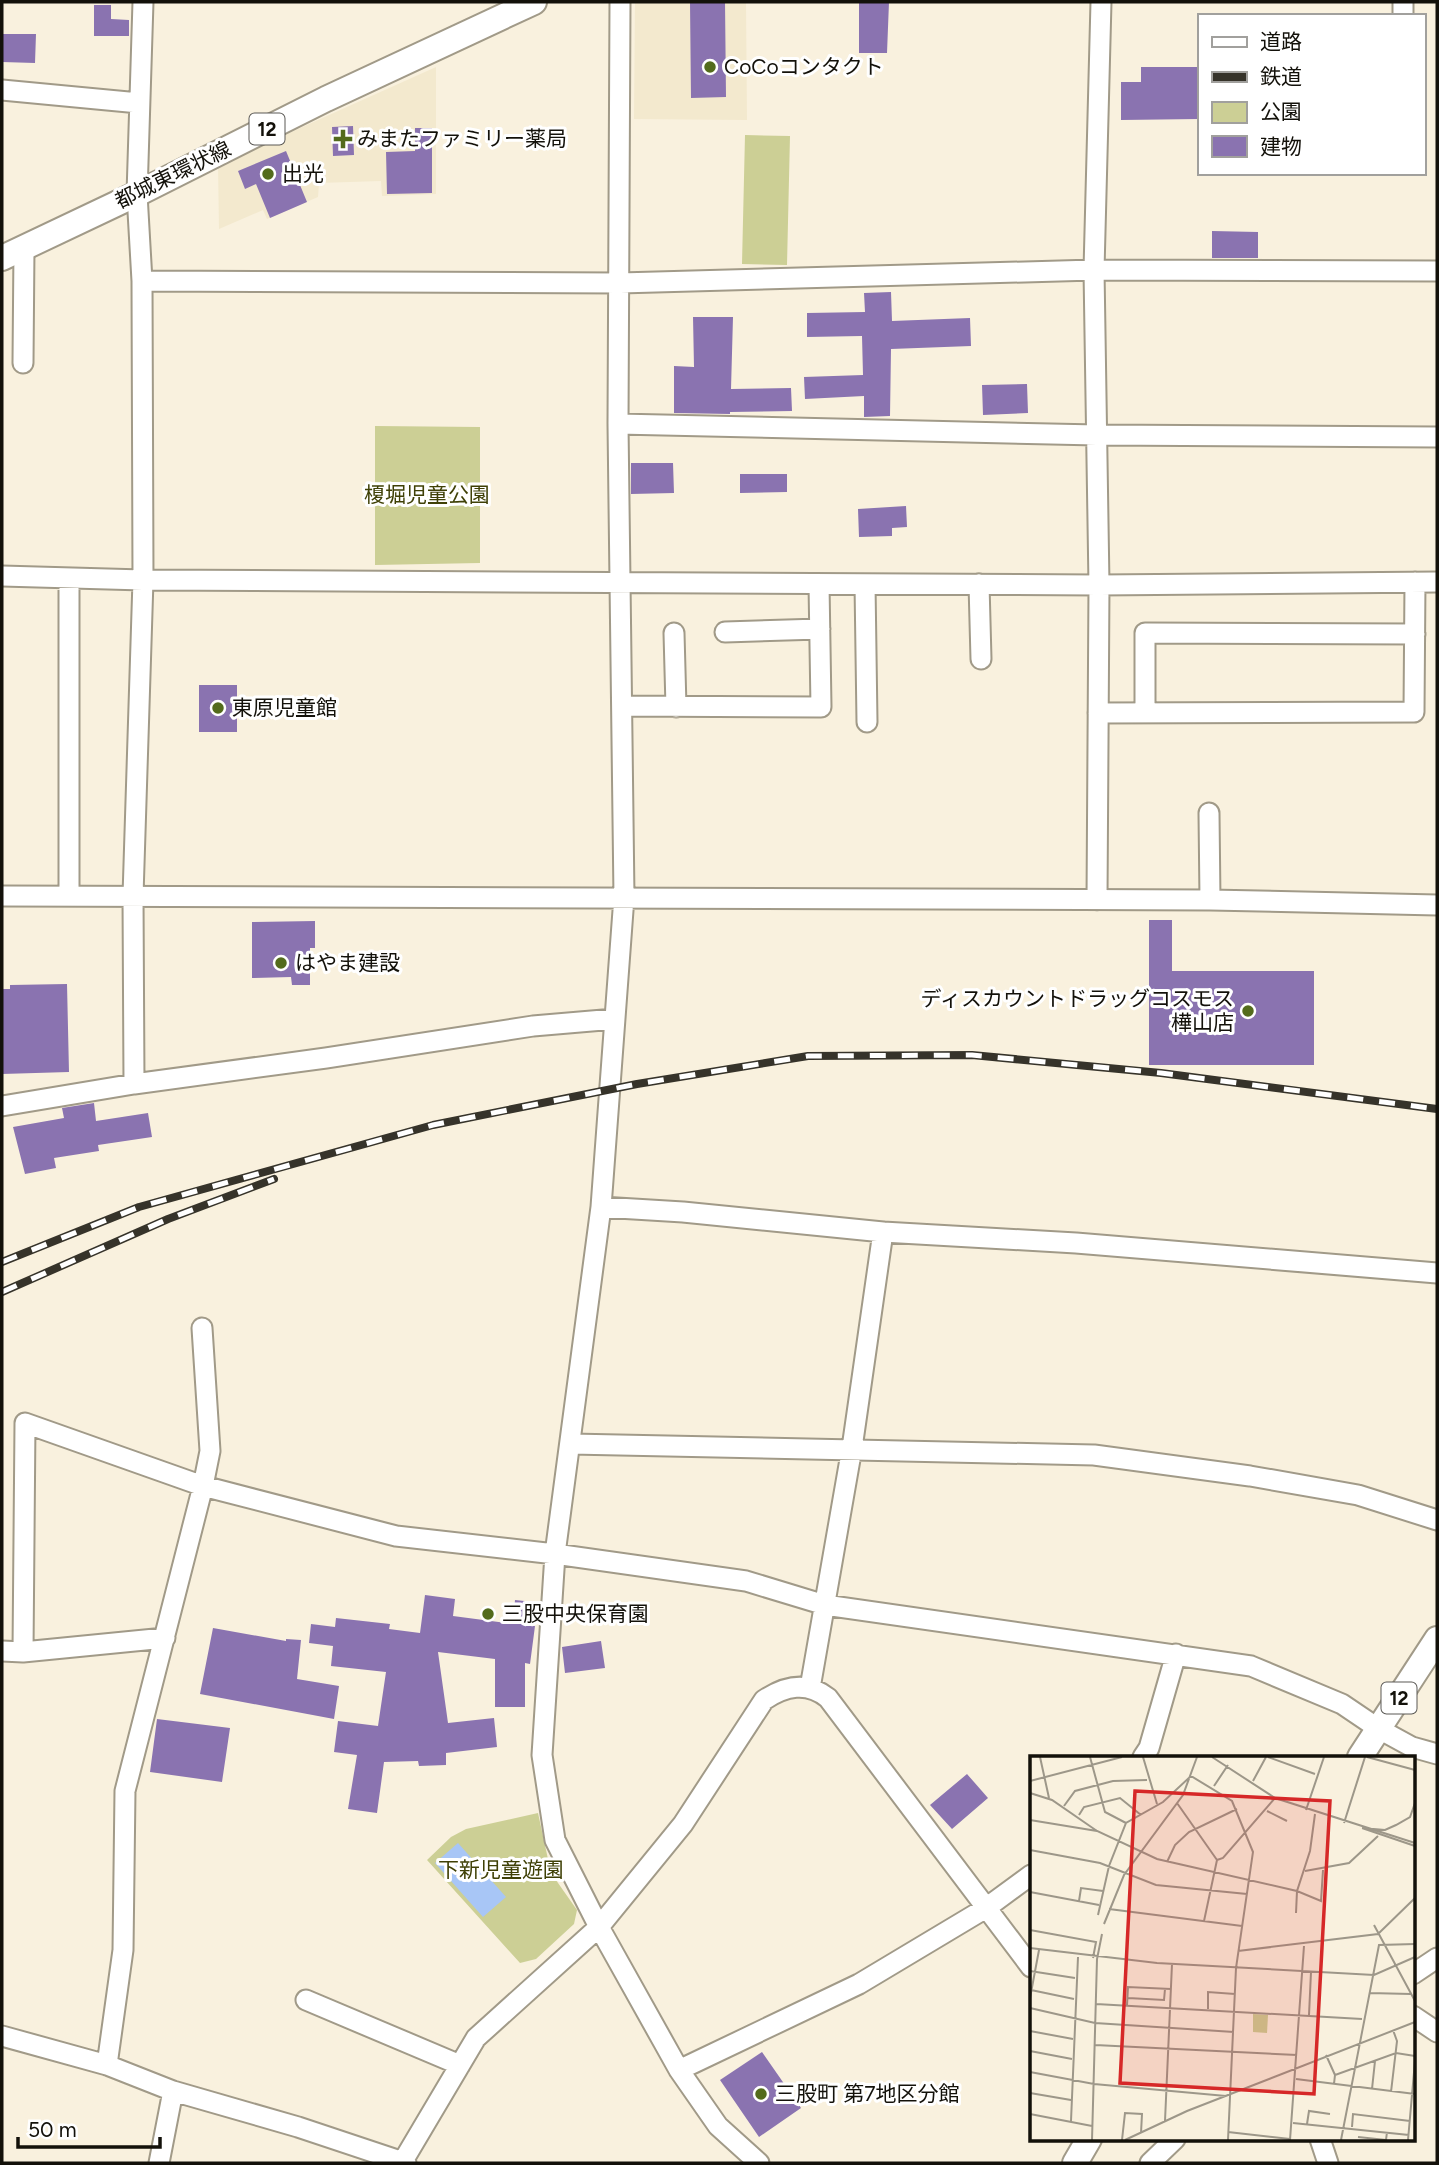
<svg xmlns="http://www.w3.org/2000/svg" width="1439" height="2165" viewBox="0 0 1439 2165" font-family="Figtree,'Noto Sans JP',sans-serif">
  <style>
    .built { fill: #f3e9ce }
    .green { fill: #cccf95 }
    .water { fill: #a8c6f6 }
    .building { fill: #8a73b0 }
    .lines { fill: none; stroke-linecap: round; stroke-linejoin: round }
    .minor-casing { stroke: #a19a88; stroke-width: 23 }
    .major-casing { stroke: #a19a88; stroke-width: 28 }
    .minor { stroke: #fff; stroke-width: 19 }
    .major { stroke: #fff; stroke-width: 24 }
    .rail-casing { stroke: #36332a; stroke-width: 8 }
    .rail { stroke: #fff; stroke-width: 5; stroke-dasharray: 16; stroke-linecap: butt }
    .poi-dot { fill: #536b1c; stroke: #fff; stroke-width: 2.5 }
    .labels { text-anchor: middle; stroke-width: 6; stroke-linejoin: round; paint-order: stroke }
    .shield { fill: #fff; stroke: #5a5854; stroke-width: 2 }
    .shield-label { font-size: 19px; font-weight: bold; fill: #13110a }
    .poi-label { font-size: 21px; fill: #13110a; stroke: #fff; text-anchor: start }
    .street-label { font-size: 21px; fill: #13110a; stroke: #fff }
    .park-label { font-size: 21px; fill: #3f4006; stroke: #fff }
    .inset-road { fill: none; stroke: #9d9789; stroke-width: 2 }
    .view { fill: #d62828; fill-opacity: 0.15; stroke: #d62828; stroke-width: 3.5 }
    .inset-edge { fill: none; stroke: #13110a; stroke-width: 3.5 }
  </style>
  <rect width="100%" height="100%" fill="#f9f1de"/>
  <!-- built -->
  <path class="built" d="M635,2H746L747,120L634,119Z
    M436,67V194L382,196L381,181L319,183L318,197L267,219L263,210L219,229L218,165Z"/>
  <!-- green -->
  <path class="green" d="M745,135L790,136L787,265L742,264Z
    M375,426L480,427V563L375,565Z
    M538,1813L551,1873L577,1910L574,1924L536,1959L520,1963L427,1860L451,1837L466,1829Z"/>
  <!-- water -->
  <path class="water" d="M458,1843L506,1897L483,1917L435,1863Z"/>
  <!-- building -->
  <path class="building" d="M690,2H725L726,97L691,98Z
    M859,2H889L887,53H859Z
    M94,5H111V19L129,20V36H94Z
    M2,34H36L35,63L2,62Z
    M1141,67H1199V119L1121,120V82H1141Z
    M353,126L354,155L333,156L332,127Z
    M415,128H432V193L387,194L386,152L415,151Z
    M286,151L307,202L270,218L256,184L245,189L238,171Z
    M1212,231L1258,232V258H1212Z
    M891,292L892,321L970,318L971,346L891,349L890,416L864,417V396L805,399L804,377L863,375L862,336L807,337V313L865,312L864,293Z
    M693,317H733L731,389L791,388L792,411L730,412V414L674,413V366L694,367Z
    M1027,384L1028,413L983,415L982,385Z
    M631,463H673L674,493L631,494Z
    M740,474H787V492L740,493Z
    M906,506L907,527L892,528V536L859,537L858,509Z
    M199,685H237V732H199Z
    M1149,920H1172V971H1314V1065H1149Z
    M315,921V948H310V985H292L291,977L252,978V922Z
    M67,984L69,1072L2,1074V989H10V985Z
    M94,1103L96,1121L148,1113L152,1137L98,1145L99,1151L54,1158L56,1168L25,1174L13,1127L64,1118L62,1108Z
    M425,1595L455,1599L453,1616L513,1624L515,1600L534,1602L532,1626H535L530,1664L525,1663V1707H495V1659L438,1652L448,1723L494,1718L497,1747L446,1753V1765L419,1766L418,1761L384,1762L377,1813L348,1809L357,1755L334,1752L338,1721L378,1726L386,1672L331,1666L333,1646L309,1643L311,1624L335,1627L336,1618L390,1624L389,1629L420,1633Z
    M213,1628L286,1641V1639L301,1640L297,1679L339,1686L334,1719L200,1694Z
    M601,1641L605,1668L565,1673L562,1647Z
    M157,1719L230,1728L222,1782L150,1772Z
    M967,1774L988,1798L952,1829L930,1805Z
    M762,2052L801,2108L759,2137L720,2080Z"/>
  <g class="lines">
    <!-- minor casing -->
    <g class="minor-casing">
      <path id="minor" d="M620,2L618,424L624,897L601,1207L555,1554L542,1755L555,1840L599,1927L679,2070L718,2126L759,2163
        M1403,16V2
        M2,90L139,103
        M142,281L620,283L1094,270L1437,271
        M23,363L24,248
        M618,424L1097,435L1437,437
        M2,576L143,580L1099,585L1437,582
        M865,584L867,722
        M979,584L981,659
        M725,632L820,629
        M674,633L676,707
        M622,706L821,707L819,584
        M1145,712V633L1415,634
        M1098,713L1414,712L1415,582
        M1209,813L1210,900
        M2,896L1210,900L1437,905
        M69,896V578
        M1097,900L1099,585L1094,270L1101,2
        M134,1084L133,896L143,580L142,281L137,194L143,2
        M2,1106L134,1084L326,1058L533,1026L615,1019
        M601,1207L683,1212L883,1232L1076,1243L1437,1273
        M571,1444L1094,1455L1250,1476L1358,1495L1437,1520
        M2,1651L23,1652L165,1638
        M23,1652L25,1423L203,1486L210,1451L202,1328
        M810,1688L852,1448L883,1232
        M1143,1757L1149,1748L1176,1654
        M1413,1974L1437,1958
        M306,2000L460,2065
        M1413,2016L1437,2032
        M2,2036L107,2065L173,2091L298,2127L406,2163
        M107,2065L123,1950L125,1791L203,1486L396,1536L555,1554L746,1581L825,1605L1251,1666L1342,1704L1379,1729L1412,1747L1437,1754
        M679,2070L859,1984L986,1908L1031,1875
        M1320,2139L1328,2163
        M403,2161L476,2038L599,1927L683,1824L764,1700C785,1686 807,1681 828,1698L1031,1967
        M159,2163L173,2091
        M1150,2163L1175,2139"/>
    </g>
    <!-- major casing -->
    <g class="major-casing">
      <path id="major" d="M2,258L137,194L326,99L534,2
        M1360,1757L1437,1639
        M1075,2163L1089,2139"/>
    </g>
    <!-- minor -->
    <use href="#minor" class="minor"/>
    <!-- major -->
    <use href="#major" class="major"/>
    <!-- rail casing -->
    <g class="rail-casing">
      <path id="rail" d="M2,1262L139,1207L433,1125L637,1084L808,1056L972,1055L1161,1073L1437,1109
        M2,1292L168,1219L274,1179"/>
    </g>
    <!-- rail -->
    <use href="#rail" class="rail"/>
  </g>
  <!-- markers -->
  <g class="poi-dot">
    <circle cx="710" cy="67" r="7"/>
    <path d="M339.5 128.5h7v7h7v7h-7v7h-7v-7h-7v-7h7z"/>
    <circle cx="268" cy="174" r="7"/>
    <circle cx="218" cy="708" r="7"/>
    <circle cx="281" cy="963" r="7"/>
    <circle cx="1248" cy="1011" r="7"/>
    <circle cx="488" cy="1614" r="7"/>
    <circle cx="761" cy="2094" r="7"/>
  </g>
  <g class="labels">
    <!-- shield labels -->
    <g class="shield">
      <rect x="249.5" y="113.5" width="35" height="31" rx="5"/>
      <rect x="1381.5" y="1682.5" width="35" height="31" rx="5"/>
    </g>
    <g class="shield-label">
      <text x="267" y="136">12</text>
      <text x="1399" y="1705">12</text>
    </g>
    <!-- poi labels -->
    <g class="poi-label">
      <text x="724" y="74">CoCoコンタクト</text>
      <text x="357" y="146">みまたファミリー薬局</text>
      <text x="282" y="181">出光</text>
      <text x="232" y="715">東原児童館</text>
      <text x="295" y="970">はやま建設</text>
      <text x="1234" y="1006" text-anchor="end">ディスカウントドラッグコスモス<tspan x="1234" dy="24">樺山店</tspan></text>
      <text x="502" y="1621">三股中央保育園</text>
      <text x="775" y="2101">三股町 第7地区分館</text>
    </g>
    <!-- street labels -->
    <g class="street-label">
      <text transform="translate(173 175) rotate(-26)" y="7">都城東環状線</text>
    </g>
    <!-- park labels -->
    <g class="park-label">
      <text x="427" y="502">榎堀児童公園</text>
      <text x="501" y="1877">下新児童遊園</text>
    </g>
  </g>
  <!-- overview -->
  <g transform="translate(1030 1756)">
    <rect width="385" height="385" fill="#f9f1de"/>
    <path d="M223,258L238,259L237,277L223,276Z" fill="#cccf95"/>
    <path class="inset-road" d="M10,1L19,42M60,1L75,56L96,67M113,1L127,48M182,1L245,42L385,87M238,1L285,18M337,1L385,14M0,25L92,1M223,25L236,1M184,30L198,9M0,37L22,44L67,75L127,103L267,135L280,95L285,58M147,47L187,104M34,50L45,35L83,25L117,24M276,54L294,1M237,55L257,65M49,59L54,51L90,42L111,59M0,64L67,75M314,67L335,1M332,72L355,74L366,69L380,61L385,47M332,72L385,90M0,94L70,107L126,129L217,138M187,104L193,102L245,42M137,106L145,89L159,76L207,53M275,115L319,107L348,80M0,136L69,149M49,145L51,132L73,135M79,153L212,170M266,157L267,135L291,145L293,114M68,159L79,110L96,67L133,46L161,20L202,45L223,96L206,212L198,384M174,165L187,104M74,168L94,119L153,39L167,1M344,169L385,245M0,174L66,186L63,202M0,192L127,207L344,219L385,201M208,195L348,178L385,142M0,215L45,222M1,234L44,243M339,237L381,238M0,242L9,194M98,242L134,244L135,233M66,248L332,263M97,249L98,231L141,233M0,252L65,267L204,276M178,253V236L205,238M279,259L281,216M0,275L43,283M65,289L267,299M0,295L42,303M296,299L305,319M0,316L64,328L196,340M266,323L385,338M304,328L305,319L366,297L385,300M342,333L345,305M361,336L367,285L363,274M0,337L41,344M0,358L62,370M41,365L48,201M135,365L142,208M263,367L379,379M277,368L279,355L300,358M322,371L323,358L380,365M198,376L260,383M328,381L356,384L357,376M62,384L67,203L72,178M92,384L95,357L112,358L111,377M95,384L157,355L385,266M260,384L274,190M311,384L349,189L385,188M378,384L385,305"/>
    <path class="view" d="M105,35L300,45L284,338L90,327Z"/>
    <rect width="385" height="385" class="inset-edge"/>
  </g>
  <!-- border -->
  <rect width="1439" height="2165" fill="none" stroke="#13110a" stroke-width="7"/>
  <!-- legend -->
  <rect x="1198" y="14" width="228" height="161" fill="#ffffff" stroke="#a1a09d" stroke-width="2"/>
  <rect x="1212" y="37" width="35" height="10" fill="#ffffff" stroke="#a1a09d" stroke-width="2"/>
  <text x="1260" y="49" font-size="21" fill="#13110a">道路</text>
  <rect x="1212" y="72" width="35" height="10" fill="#36332a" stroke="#a1a09d" stroke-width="2"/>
  <text x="1260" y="84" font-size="21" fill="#13110a">鉄道</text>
  <rect x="1212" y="102" width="35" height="21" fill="#cccf95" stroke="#a1a09d" stroke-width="2"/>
  <text x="1260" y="119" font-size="21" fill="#13110a">公園</text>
  <rect x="1212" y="136" width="35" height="21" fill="#8a73b0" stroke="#a1a09d" stroke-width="2"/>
  <text x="1260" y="154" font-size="21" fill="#13110a">建物</text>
  <!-- scale -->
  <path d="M18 2137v10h142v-10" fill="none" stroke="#13110a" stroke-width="3.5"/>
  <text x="28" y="2137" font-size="21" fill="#13110a" stroke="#ffffff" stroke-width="5" paint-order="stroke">50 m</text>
</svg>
